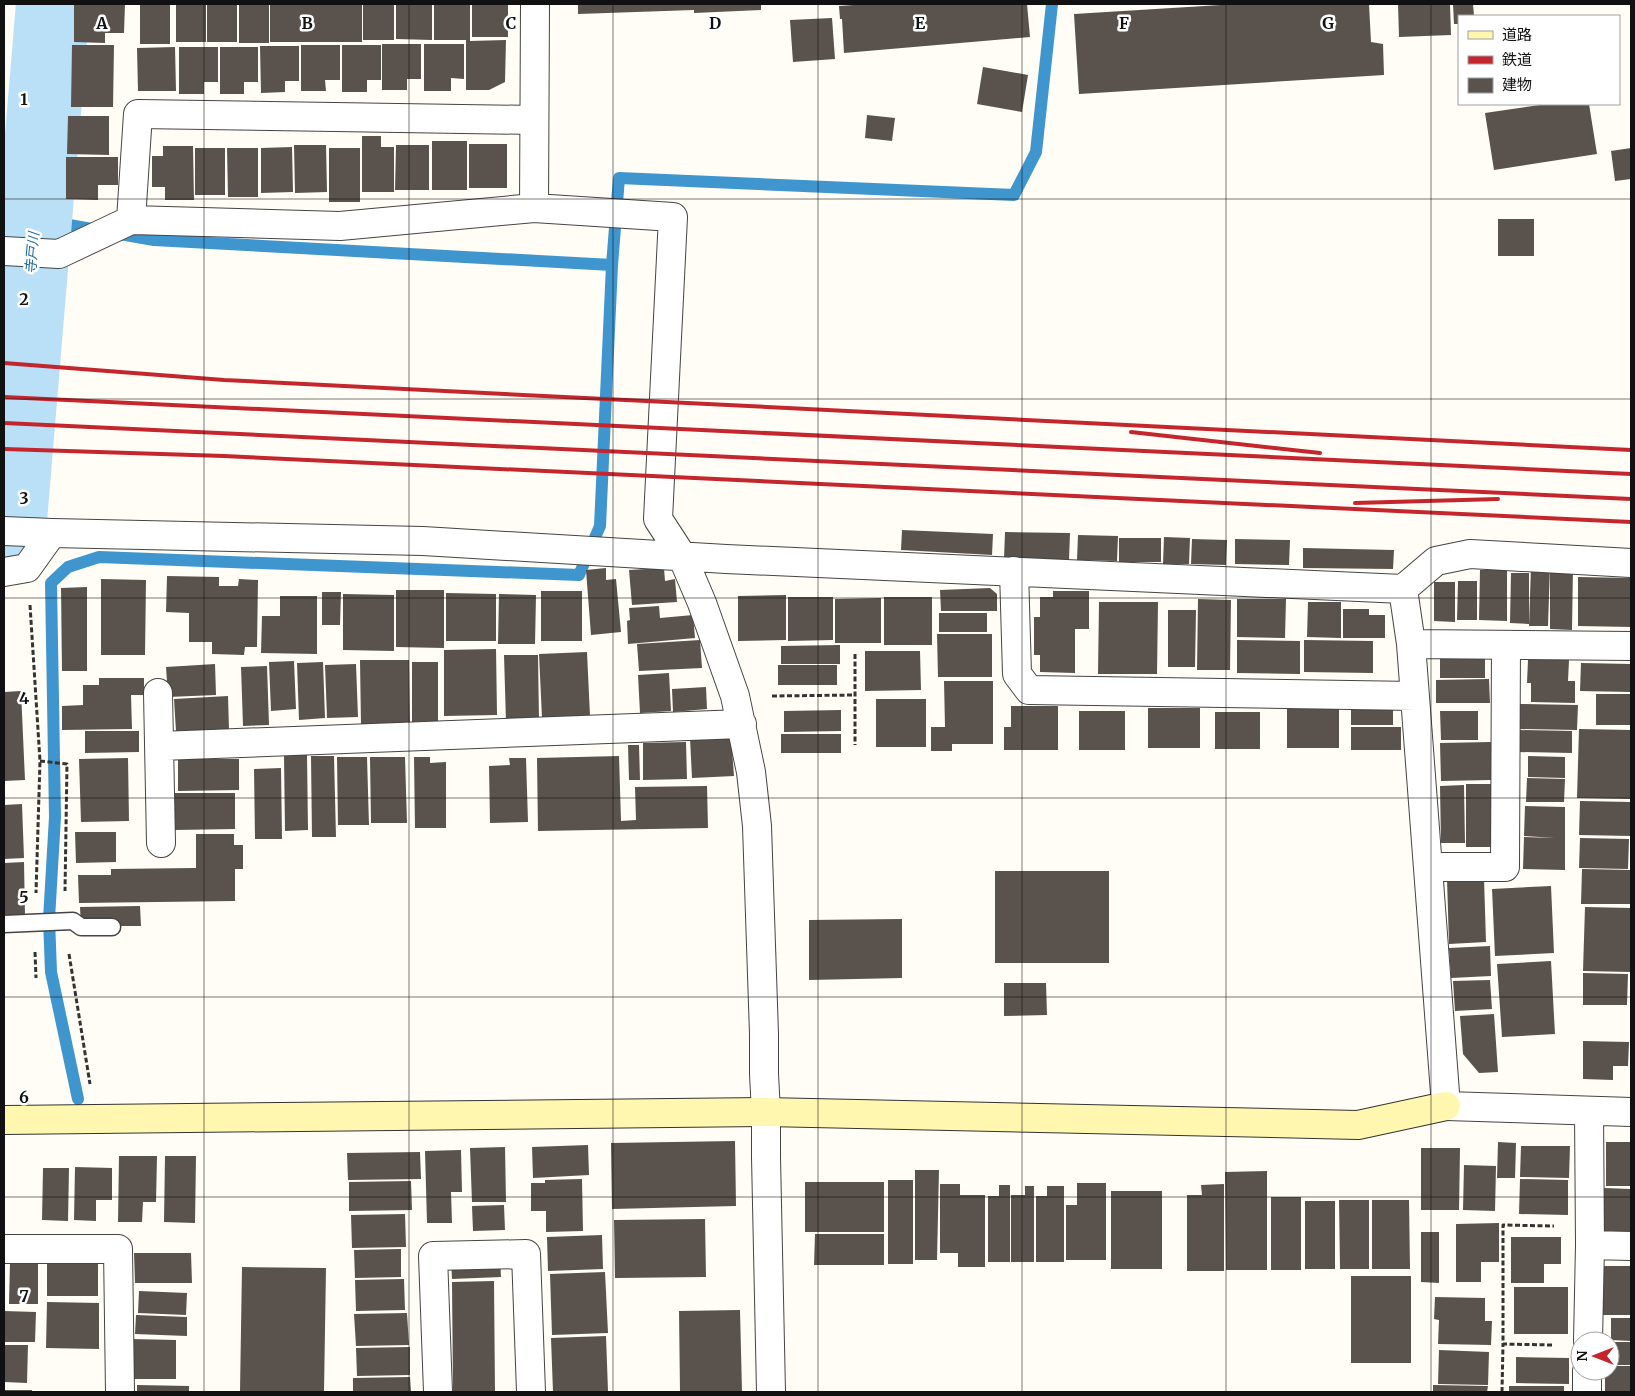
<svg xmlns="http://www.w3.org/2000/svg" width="1635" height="1396" viewBox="0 0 1635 1396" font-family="Merriweather,'Noto Sans JP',serif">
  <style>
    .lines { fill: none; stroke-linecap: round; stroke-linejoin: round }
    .stream { stroke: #3f96cf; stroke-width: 12 }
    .river { stroke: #b9e0f7; stroke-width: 74 }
    .building { fill: #5a524d }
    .lane-casing { stroke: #444; stroke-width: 19 }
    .street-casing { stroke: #444; stroke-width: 30 }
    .secondary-casing { stroke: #333; stroke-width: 30 }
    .path { stroke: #333; stroke-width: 3; stroke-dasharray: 5 2.5; stroke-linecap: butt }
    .lane { stroke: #fff; stroke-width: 16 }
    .street { stroke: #fff; stroke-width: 28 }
    .secondary { stroke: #fff6b0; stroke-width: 28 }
    .rail { stroke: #c4262e; stroke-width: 4 }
    .grid { fill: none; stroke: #111; stroke-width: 1; stroke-opacity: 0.55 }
    .labels { text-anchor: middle; stroke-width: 5; stroke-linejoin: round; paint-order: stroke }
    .water-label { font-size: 14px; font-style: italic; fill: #1768a6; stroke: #fff }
    .grid-label { font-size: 16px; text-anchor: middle; font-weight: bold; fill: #111; stroke: #fff; stroke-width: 5; stroke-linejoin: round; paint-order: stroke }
  </style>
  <rect width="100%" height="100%" fill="#fffdf5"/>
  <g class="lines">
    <!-- stream -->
    <path class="stream" d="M35,219L154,240L612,265L619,178L1014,195L1036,152L1052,4
      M78,1099L51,972L49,919L55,817L51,583L68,567L99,557L579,575L600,526L612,265"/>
    <!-- river -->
    <path class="river" d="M4,531L10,520L53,4"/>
  </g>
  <!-- building -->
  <path class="building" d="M74,4H125L124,33H105V43L74,42Z
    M140,4H170V44H140Z
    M176,4H206V42H176Z
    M207,4H237V42H207Z
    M239,4H269V43H239Z
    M270,4H362V42H270Z
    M363,4H394V40H363Z
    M396,4H432V40L396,39Z
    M434,4H470V41L506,40L505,82L489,90H466V40H434Z
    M472,4H508V37H472Z
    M578,4H761V10L694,13V10L578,14Z
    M868,4H1027L1030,37L844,53L842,19H840L839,6Z
    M1237,4H1369L1371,42L1383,44L1384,75L1079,94L1074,14Z
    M1398,4H1450L1451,35L1399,37Z
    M1453,4H1473L1474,16H1459V24H1454Z
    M832,18L835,59L793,62L790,20Z
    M382,44H421V79H407V90H382Z
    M424,44H464V79L451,78V91H424Z
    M72,45H114L113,107H71Z
    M301,45H340V80H325L326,91H301Z
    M342,45H381V80H367V92H342Z
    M260,46H299V81H285V92L261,93Z
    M175,47L176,91H138L137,48Z
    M179,47H218V82H204V94H179Z
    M220,47H258V82H244V94H220Z
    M983,67L1028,75L1022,112L977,104Z
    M1547,104H1589L1597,154L1494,170L1485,113Z
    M867,115L895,118L892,141L865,138Z
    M68,116H109V155L67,154Z
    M362,136H381V147H394V192H362Z
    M432,141H467V190H432Z
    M469,144H507V188H469Z
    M294,145H326L327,192L295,193Z
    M396,145H429V190H395Z
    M163,146H193L194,200H165V187H152V156H163Z
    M292,147L293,192L261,193V148Z
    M195,148H225V195H195Z
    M227,148H258V197H228Z
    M329,148H360V202H329Z
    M1631,148V179L1615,181L1611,151Z
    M66,157H118V185H98V200L66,199Z
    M1498,219H1534V256H1498Z
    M902,530L993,534L992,555L901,550Z
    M1005,532L1070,533L1069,560L1004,559Z
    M1078,535L1118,536L1117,561L1077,560Z
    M1164,537L1190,538L1189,564H1163Z
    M1119,538H1161V562H1119Z
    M1192,539L1227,540L1226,565L1191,564Z
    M1235,539L1290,540L1289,565L1235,564Z
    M1303,548L1394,550L1393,569L1303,568Z
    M1531,566H1550L1548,626H1529Z
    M1550,566H1573L1572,630L1550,629Z
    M606,568V580L616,579L621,632L591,635L586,570Z
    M664,568L665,581L675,579L677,602L632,605L629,570Z
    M1480,570H1507V621L1479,620Z
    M1511,573H1529V624L1510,623Z
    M167,576L219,577V586H238L239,579L258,580L257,647H245L244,655L212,654V642H189V613L166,612Z
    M1578,577L1631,578V627L1578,626Z
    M101,579L146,580L145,655H101Z
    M1458,581H1477V620H1457Z
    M1434,582H1455V622L1434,621Z
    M87,587V671H62L61,588Z
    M990,588L997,594V611H941L940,590Z
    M396,590H444V648L396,647Z
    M541,591H582V641H541Z
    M1053,591H1089V629H1075V673L1040,672V655H1034V617H1040V597H1053Z
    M322,592H341L340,625H322Z
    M446,593L496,594V641H446Z
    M343,594L394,595V651L343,650Z
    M499,594L536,595L535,644H498Z
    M786,595V640L738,641V596Z
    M280,596H317V654L261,653L262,616H280Z
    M788,597H833V640L788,641Z
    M884,597H932V645H884Z
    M881,598V643H835V599Z
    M1198,599L1231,600L1230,670H1197Z
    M1237,599H1286L1285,638L1237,637Z
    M1099,602H1158L1157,674H1098Z
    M1308,602H1341V638L1307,637Z
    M659,606L660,618L693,615L695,638L628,644L627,621L630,620L629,608Z
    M1343,609H1369V615H1385V638H1343Z
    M1168,610H1196L1195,667H1168Z
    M939,613H987V632H939Z
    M937,634H992V677H938Z
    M700,640L702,668L639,671L637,644Z
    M1237,640L1300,641V674L1237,673Z
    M1304,640L1373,641V673L1304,672Z
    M840,645V664H781V646Z
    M496,649L497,715L444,716V650Z
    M865,651H920L921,690L865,691Z
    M587,652L590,716L542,718L539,654Z
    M504,655H538L539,721L506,722Z
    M1440,656H1485V678H1440Z
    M360,660H409L410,725H361Z
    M1528,660H1569L1568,681H1575V703L1531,702V683H1527Z
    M294,661L296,709L271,711L269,662Z
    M323,662L325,718L299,720L297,663Z
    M412,662H438V721L412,722Z
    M1581,663L1631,664V692L1580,691Z
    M215,664L216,695L168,697L166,667Z
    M356,664L358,717L327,718L325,665Z
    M778,665H837V685H778Z
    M267,666L269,725L243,726L241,667Z
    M669,673L671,711L640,713L638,675Z
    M99,678H144V695H131L132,729L62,730V706L83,705V685H99Z
    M1489,679L1490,703H1436V680Z
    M944,681H993V744H952V751H931V727H945Z
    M706,687L707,709L673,712L672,689Z
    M21,691L25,780L4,781V692Z
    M1596,694H1631V725H1596Z
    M228,696L229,729L176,731L174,699Z
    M876,699H926V747H876Z
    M1287,704H1339V748H1287Z
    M1519,704L1578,705L1577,730L1518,729Z
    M1351,705H1393V725H1351Z
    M1011,706H1058V750H1004V727H1011Z
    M1148,708H1200V748H1148Z
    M841,710V731L784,732V711Z
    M1079,711H1125V750H1079Z
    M1440,711H1478V740H1441Z
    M1215,712H1260V749H1215Z
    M1351,727H1401V750H1351Z
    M1579,729L1631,730V799L1577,798Z
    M1519,730L1572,731V753L1518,752Z
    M85,731H139V752L85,753Z
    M781,734H841V753H781Z
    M731,736L734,776L692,778L690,738Z
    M686,742L687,779L643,780V743Z
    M1491,742V780L1441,781L1440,743Z
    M628,745H639L640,780H629Z
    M284,755H307L308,830L285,831Z
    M311,756H334L336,837H312Z
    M619,756L621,821L636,820L635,787L707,786L708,828L538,831L537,758Z
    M1528,756L1565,757V778L1528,777Z
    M337,757H367L369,825H338Z
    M370,757H405L407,823H371Z
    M414,757H430V763L446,762V828H415Z
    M128,758L129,821L81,822L79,759Z
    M509,758H526L528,822L490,823L489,766L510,765Z
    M178,759H239V790L178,791Z
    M281,768L282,839H255L254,769Z
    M1527,778L1565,779L1564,802H1526Z
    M1466,784H1491L1492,847H1466Z
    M1464,785L1465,843H1441L1440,786Z
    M173,793H235V829L174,830Z
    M1580,801L1631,802V836L1579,835Z
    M22,804L24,858L4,859V805Z
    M1525,806L1565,807V870L1523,869L1524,837L1555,838L1524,836Z
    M75,832H116V862L76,863Z
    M196,834H234V845H243V869H235V901L79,903L78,875H111V869L196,868Z
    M1580,838L1629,839L1628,869L1579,868Z
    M24,862L25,917H4V863Z
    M1582,869L1631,870L1630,904H1581Z
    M995,871H1109V963H995Z
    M1484,878L1486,942L1449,944L1447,879Z
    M1551,886L1554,953L1495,956L1492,889Z
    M140,906L141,926H81L80,907Z
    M1585,907L1631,908V972L1583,971Z
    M902,919V978L809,980V920Z
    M1490,946L1491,976L1451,978L1449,948Z
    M1551,961L1555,1034L1502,1037L1497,964Z
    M1583,973L1628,974L1627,1005H1583Z
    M1490,980L1492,1009L1455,1011L1453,981Z
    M1004,983H1046L1047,1015L1004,1016Z
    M1494,1014L1498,1072L1479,1073L1463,1054L1460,1016Z
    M1583,1041L1629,1042L1628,1066H1613V1080L1583,1079Z
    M735,1141L736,1206L612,1209L611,1143Z
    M1498,1142L1516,1143L1515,1178H1497Z
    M1606,1142H1631V1186H1606Z
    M588,1145L589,1175L533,1178L532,1147Z
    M1521,1146H1570L1569,1178L1520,1177Z
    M505,1147L506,1202H472L470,1148Z
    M1421,1148H1460L1459,1210H1421Z
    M461,1150L462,1192H451L452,1223H427L425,1151Z
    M420,1152L421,1179L348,1180L347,1153Z
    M119,1156H157L156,1202H143L142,1222H118Z
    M165,1156H196L195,1223L164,1222Z
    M1464,1165L1496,1166L1495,1211L1463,1210Z
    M75,1167L112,1168V1200H96V1221L74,1220Z
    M43,1168H69L68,1221L42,1220Z
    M915,1170H939L937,1260H915Z
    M1267,1171V1270H1226L1225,1172Z
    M582,1179L583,1231L546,1232V1211H531V1183H545V1180Z
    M1520,1179L1568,1180V1215L1519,1214Z
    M888,1180H913V1264H888Z
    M411,1181L412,1210L349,1211V1182Z
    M805,1182H884V1232H805Z
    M1077,1183H1106V1260H1066V1205H1077Z
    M940,1184H960V1195H985V1267H958V1253H940Z
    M1224,1184V1271H1187V1195H1202L1201,1185Z
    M999,1185H1010V1262H988V1196H999Z
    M1025,1186H1034V1262H1011V1195H1025Z
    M1047,1186H1064V1262H1036V1196H1047Z
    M1604,1188L1631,1189V1231H1604Z
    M1111,1191H1162V1269H1111Z
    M1271,1197H1301V1270H1271Z
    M1339,1200H1369V1269H1340Z
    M1372,1200H1409L1410,1269H1372Z
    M1305,1201H1335V1269H1305Z
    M504,1205L505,1230L473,1231L472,1206Z
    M405,1214L406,1247L352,1248L351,1215Z
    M705,1219L706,1277L615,1278L614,1220Z
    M1499,1223V1262H1481V1282H1456V1224Z
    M1421,1232H1439V1283L1421,1282Z
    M815,1234H884V1265H814Z
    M602,1235L603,1269L548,1271L547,1237Z
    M1511,1237H1561V1264H1544V1283H1511Z
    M401,1249V1277L355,1278L354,1250Z
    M134,1253H191L192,1283H135Z
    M500,1256L501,1277L452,1279L451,1258Z
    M47,1260H98V1296H47Z
    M10,1262H38V1304H9Z
    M1598,1266H1631V1315H1598Z
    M242,1267L326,1268L324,1392H240Z
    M605,1272L608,1333L552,1335L550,1274Z
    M1351,1276H1411V1363H1351Z
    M404,1279L405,1310L356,1311L355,1280Z
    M494,1281L495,1392H453L452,1282Z
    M1514,1287H1568V1334H1514Z
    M139,1291L187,1293L186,1315L138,1313Z
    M1435,1297L1485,1298V1321H1492L1491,1345L1438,1344L1439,1320L1434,1319Z
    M47,1302L99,1303V1349L46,1348Z
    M740,1310L742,1392H680L679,1311Z
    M4,1311L36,1312L35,1342H4Z
    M407,1313L409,1345L356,1346L354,1314Z
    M136,1315L187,1317V1336L135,1334Z
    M1611,1318H1631V1341L1611,1340Z
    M606,1336L608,1391L553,1392L551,1338Z
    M131,1339L176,1340V1379H131Z
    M1611,1342H1631V1365H1611Z
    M4,1345H28L27,1383L4,1382Z
    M410,1347V1375L357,1376L356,1348Z
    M1439,1350L1489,1352L1488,1385L1438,1384Z
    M1516,1357L1569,1358V1384L1516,1383Z
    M1610,1366H1631V1392H1605V1371H1610Z
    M410,1377L411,1392H353V1378Z
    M137,1385L189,1386V1392H137Z
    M1433,1385L1488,1386L1487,1392H1433Z
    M1509,1386H1564V1392H1509Z
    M4,1390H32V1392H4Z"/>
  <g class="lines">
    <!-- lane casing -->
    <g class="lane-casing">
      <path id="lane" d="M4,924L73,921L81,927H112"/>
    </g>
    <!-- street casing -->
    <g class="street-casing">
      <path id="street" d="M535,4L534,208L673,217L658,519L682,556L702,603L735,696L751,772L757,826L764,1034V1074L766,1112V1157L771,1392
        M131,220L138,114L534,120
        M4,251L59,254L131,220L340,226L534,208
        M4,531L52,533L423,541L726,559L1403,589L1436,561L1470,554L1631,563
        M1014,571L1017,674L1029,690L1415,696
        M4,572L27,568L52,533
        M1403,589L1411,644L1446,1106L1631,1112
        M1411,644L1631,646
        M158,693L161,843
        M160,746L742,724
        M1429,867H1505L1506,645
        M1590,1245L1631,1246
        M4,1249H118L120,1392
        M1588,1341L1590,1245L1589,1111
        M438,1392L433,1256L526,1254L531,1392
        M1587,1392V1371"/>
    </g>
    <!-- secondary casing -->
    <g class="secondary-casing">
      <path id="secondary" d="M4,1120L766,1112L1358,1125L1446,1106"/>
    </g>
    <!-- path -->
    <path class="path" d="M30,605L40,761L36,893
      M855,654V745
      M772,696L856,695
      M40,761L67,764L65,891
      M35,952L36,978
      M69,954L90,1084
      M1552,1345L1503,1344V1225L1554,1226
      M1502,1392L1503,1344"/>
    <!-- lane -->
    <use href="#lane" class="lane"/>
    <!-- street -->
    <use href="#street" class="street"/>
    <!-- secondary -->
    <use href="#secondary" class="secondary"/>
    <!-- rail -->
    <path class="rail" d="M4,363L224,380L1631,450
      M4,397L1631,474
      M4,423L1631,499
      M1131,432L1320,453
      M4,449L224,456L1631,522
      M1355,503L1498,499"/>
  </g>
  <!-- grid -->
  <path class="grid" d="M204,4V1392M409,4V1392M613,4V1392M818,4V1392M1022,4V1392M1226,4V1392M1431,4V1392M4,199H1631M4,399H1631M4,598H1631M4,798H1631M4,997H1631M4,1197H1631"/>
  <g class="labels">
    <!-- water labels -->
    <g class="water-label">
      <text transform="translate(32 253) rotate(-85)" y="5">寺戸川</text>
    </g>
  </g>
  <g class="grid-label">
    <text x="102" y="29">A</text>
    <text x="307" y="29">B</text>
    <text x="511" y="29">C</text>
    <text x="715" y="29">D</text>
    <text x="920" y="29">E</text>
    <text x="1124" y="29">F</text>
    <text x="1328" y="29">G</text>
    <text x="24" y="105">1</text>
    <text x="24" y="305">2</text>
    <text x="24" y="504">3</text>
    <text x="24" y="704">4</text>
    <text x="24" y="903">5</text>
    <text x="24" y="1103">6</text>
    <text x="24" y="1302">7</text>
  </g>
  <!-- border -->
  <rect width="1635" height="1396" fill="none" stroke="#111111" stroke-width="10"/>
  <!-- legend -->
  <rect x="1458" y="15" width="162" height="90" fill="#ffffff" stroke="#a0a0a0"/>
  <rect x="1468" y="31" width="25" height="8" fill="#fff6b0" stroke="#a0a0a0"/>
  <text x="1502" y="40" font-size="15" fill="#111111">道路</text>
  <rect x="1468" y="56" width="25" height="8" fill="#c4262e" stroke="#a0a0a0"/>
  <text x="1502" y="65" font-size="15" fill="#111111">鉄道</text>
  <rect x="1468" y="78" width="25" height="15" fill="#5a524d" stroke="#a0a0a0"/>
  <text x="1502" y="90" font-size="15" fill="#111111">建物</text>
  <!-- north arrow -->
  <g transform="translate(1595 1356) rotate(270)"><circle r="24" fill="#ffffff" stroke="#a0a0a0"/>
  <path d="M0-4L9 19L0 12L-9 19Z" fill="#c4262e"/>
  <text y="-8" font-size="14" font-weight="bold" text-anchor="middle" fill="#111111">N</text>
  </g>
</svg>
